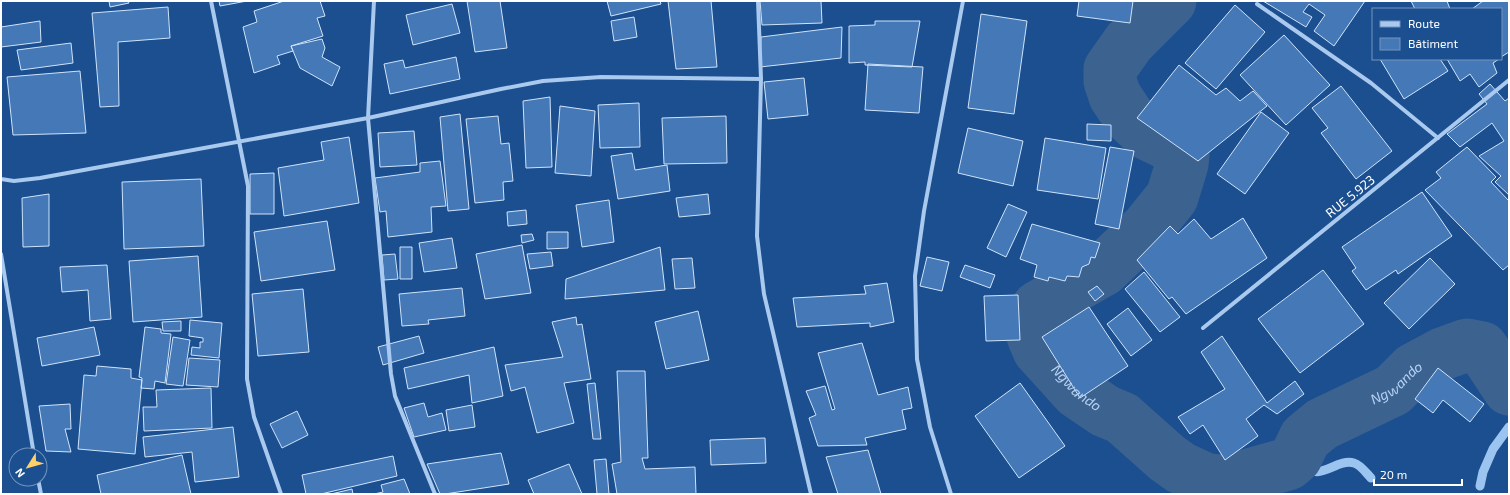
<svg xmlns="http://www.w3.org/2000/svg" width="1510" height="495" viewBox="0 0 1510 495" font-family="'Exo 2',sans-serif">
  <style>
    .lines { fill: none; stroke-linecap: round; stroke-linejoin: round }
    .stream { stroke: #9cc4f0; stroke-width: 9 }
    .river { stroke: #3c6290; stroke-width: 53 }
    .building { fill: #4478b7; stroke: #cfe3fa }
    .minor { stroke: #a9c9ee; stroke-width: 4 }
    .labels { text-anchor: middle; stroke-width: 3.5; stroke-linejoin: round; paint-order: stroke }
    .street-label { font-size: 13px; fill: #fff; stroke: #1b4f8f }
    .water-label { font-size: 14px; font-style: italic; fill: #b5d3f5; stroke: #1b4f8f }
  </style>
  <rect width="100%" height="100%" fill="#1b4f8f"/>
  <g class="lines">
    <!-- stream -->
    <path class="stream" d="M1302,464C1320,484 1335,458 1354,463C1361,465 1366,473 1371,478
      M1480,486L1483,472L1493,449L1509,427"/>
    <!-- river -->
    <path class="river" id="s1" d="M1170,1L1129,42L1110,69V81L1115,96L1129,117L1146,133L1173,146L1183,155L1182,164L1172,197L1147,228L1103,270L1038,307L1031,324L1033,336L1039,350L1077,392L1105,411L1122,418L1167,458L1181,468L1205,479L1215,481L1231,480L1288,464L1296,457L1305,438L1322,424L1393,390L1414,369L1442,354L1467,345L1482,348L1509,389"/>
  </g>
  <!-- building -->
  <path class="building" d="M109,1H128L129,3L110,7Z
    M219,1H247L220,6Z
    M284,1H320L325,16L317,18L323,36L291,46L293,51L277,56L280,64L254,73L243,27L257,22L254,11Z
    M467,1H500L507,48L475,52Z
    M607,1H660L661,4L611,16Z
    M668,1H711L717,67L676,69Z
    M760,1H821L822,23L762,25Z
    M1079,1H1133L1130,23L1077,16Z
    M1263,1H1365L1334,46L1314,31L1325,15L1309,4L1303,12L1312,17L1306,27Z
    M1411,1H1447L1450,9H1415Z
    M1483,1H1509V52L1501,57V9H1472Z
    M452,4L460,33L413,45L406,15Z
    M1235,5L1265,32L1216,89L1185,63Z
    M168,7L170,38L118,42L119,106L100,107L92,13Z
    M981,14L1027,21L1014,114L968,108Z
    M634,17L637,37L614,41L611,21Z
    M40,21L41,42L1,47V27Z
    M875,21H920L912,67L865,65V62L849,63V26L875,25Z
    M842,27L841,58L760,67L761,37Z
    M1284,35L1330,85L1286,125L1240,75Z
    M322,39L325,48L322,57L340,67L332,86L300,68L291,46Z
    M71,43L73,63L21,70L17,50Z
    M456,57L460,79L390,94L384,64L403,60L405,68Z
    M1380,59H1440L1448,71L1404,99Z
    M1447,59H1499L1493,63L1497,73L1479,87L1470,74L1460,81Z
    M868,64L923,67L919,113L865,110Z
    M1179,65L1216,95L1226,88L1240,101L1253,91L1267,106L1198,161L1137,118Z
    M80,71L86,133L13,135L7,77Z
    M804,78L808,115L768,119L764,82Z
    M1490,84L1505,101L1509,98V195L1495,182L1501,176L1479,156L1504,141L1492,123L1460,147L1447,134L1487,104L1479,94Z
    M1341,86L1392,151L1356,179L1321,133L1328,128L1312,108Z
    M550,97L552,167L526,168L523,101Z
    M639,103L640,147L600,148L598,105Z
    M560,106L595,111L591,176L555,173Z
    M1261,112L1289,133L1245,194L1217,174Z
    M460,114L469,209L448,211L440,117Z
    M498,116L501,144L509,143L513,181L503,182L504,200L475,203L466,119Z
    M726,116L727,163L664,164L662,118Z
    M1087,124L1111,125V141L1087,140Z
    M968,128L1023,141L1013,186L958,173Z
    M414,131L417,165L380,167L378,133Z
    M349,137L359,203L284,216L278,168L324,160L321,142Z
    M1045,138L1106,148L1098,199L1037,190Z
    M1110,147L1134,151L1119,229L1095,224Z
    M1467,147L1496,177L1491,182L1509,201V265L1503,270L1425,190L1441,178L1436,172Z
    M632,153L635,170L667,165L670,191L618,199L611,156Z
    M440,161L446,206L431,207L432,232L388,237L386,211L380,212L375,178L420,172V163Z
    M274,173V214H250V174Z
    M201,179L204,246L124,249L122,182Z
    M1422,192L1452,236L1398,274L1396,270L1366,290L1352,271L1356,268L1342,247Z
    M49,194V246L23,247L22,198Z
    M708,194L710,214L679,217L676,198Z
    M609,200L614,242L582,247L576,205Z
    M1008,204L1027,212L1006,257L987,248Z
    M526,210L527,224L508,226L507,212Z
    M1243,218L1267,258L1186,314L1172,297L1169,299L1137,260L1170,226L1178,234L1194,219L1211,239Z
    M327,221L335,270L261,281L254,232Z
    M1032,224L1100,243L1095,258L1091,257L1089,264L1082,267L1079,277L1067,276L1065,281L1049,277L1048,281L1034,277L1037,265L1020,259Z
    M547,232H568V248L547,249Z
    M532,234L534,240L522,243L521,235Z
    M452,238L457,268L424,272L419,243Z
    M522,245L531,293L485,299L476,254Z
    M400,247H412V279H400Z
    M660,247L665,290L565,299L566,279Z
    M551,252L553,266L530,269L527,254Z
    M395,254L398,279L384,280L382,255Z
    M198,256L202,317L133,322L129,261Z
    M927,257L949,262L942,291L920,286Z
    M692,258L695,288L675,289L672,259Z
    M1430,258L1455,284L1409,329L1384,303Z
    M107,265L111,319L90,321L88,290L62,292L60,267Z
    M965,265L995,275L990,288L960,277Z
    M1323,270L1364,324L1300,373L1258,319Z
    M1144,272L1180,317L1160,332L1125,289Z
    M887,283L894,322L870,327V323L797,327L793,298L866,294L864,286Z
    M1097,286L1104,294L1095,301L1088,292Z
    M462,288L465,316L428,320L429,324L402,326L399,294Z
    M303,289L309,352L258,356L252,294Z
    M1018,295L1020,340L986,341L984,296Z
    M1089,307L1128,366L1080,398L1042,337Z
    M1128,308L1152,340L1131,356L1107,324Z
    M698,311L709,360L666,369L655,322Z
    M576,317L577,325L582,324L591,379L564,383L574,423L537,433L525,387L511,391L505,365L563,357L552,322Z
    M190,320L222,323L219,358L191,355L192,347L200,348V342H203V338L189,336Z
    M181,321V331H163L162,322Z
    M94,327L100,355L42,366L37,338Z
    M145,327L161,329V333L171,334L165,383L155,381L154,389L141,388L142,378L139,377Z
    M419,336L424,353L383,365L378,347Z
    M1222,336L1267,403L1295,381L1304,394L1277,414L1264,405L1246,419L1258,436L1225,460L1203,425L1190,434L1178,417L1225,389L1201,352Z
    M173,337L190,340L183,386L166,384Z
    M862,343L878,395L908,387L912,408L902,410L906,429L865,438L867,445L818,446L809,418L816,415L806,391L825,386L832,410L835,409L818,353Z
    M494,347L503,396L472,403L469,375L408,389L404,368Z
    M189,358L220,360L218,387L186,385Z
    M97,366L131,369V378L142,380L135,454L78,449L84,375L96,376Z
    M1438,368L1484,404L1470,422L1443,400L1433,413L1415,399Z
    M617,371H645L648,458H642L645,469L695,467L696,494H617L612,464L621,462Z
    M595,383L601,439H593L587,384Z
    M1020,383L1065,446L1019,478L975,416Z
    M211,388L212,428L144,431L143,407H157L156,390Z
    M424,403L428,417L442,413L446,430L414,437L404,408Z
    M70,404L71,429H65L71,452L46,451L39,406Z
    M472,405L475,427L449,431L446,410Z
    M297,411L308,435L282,448L270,424Z
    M233,427L239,477L195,482L192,452L145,457L143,437Z
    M765,438L766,463L711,465L710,440Z
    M868,450L881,494H838L826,457Z
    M501,453L509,484L445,494H440L427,464Z
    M182,455L191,494H101L97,475Z
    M393,456L397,476L321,494H306L302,475Z
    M606,459L609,494H597L594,460Z
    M569,464L582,494H534L528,480Z
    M404,479L410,494H374L383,492L381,485Z
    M352,489L353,494H331Z"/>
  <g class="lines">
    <!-- minor -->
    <path class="minor" d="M211,1L248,186L247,379L254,417L281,494
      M374,1L368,118L391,374L395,396L435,494
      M758,1L761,79L757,236L764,294L811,494
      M1257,4L1371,83L1438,138
      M1,179L14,181L40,178L368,118L501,89L543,81L601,77L761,79
      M1,254L34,455
      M1203,328L1509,80
      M38,479L41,494
      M951,494L930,427L917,359L915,276L924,211L963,1"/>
  </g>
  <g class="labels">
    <!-- street labels -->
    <g class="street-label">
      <text transform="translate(1350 196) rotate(-39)" y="5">RUE 5.923</text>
    </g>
    <!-- water labels -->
    <g class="water-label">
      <text dy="5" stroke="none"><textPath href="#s1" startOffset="913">Ngwando</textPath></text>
      <text dy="5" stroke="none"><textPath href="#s1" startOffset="529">Ngwando</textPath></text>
    </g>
  </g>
  <!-- border -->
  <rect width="1510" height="495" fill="none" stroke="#ffffff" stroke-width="4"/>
  <!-- legend -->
  <rect x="1372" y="8" width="130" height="52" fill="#1b4f8f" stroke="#7695bc"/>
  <rect x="1380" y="21" width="20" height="6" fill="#a9c9ee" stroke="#7695bc"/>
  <text x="1408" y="28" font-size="12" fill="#ffffff">Route</text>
  <rect x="1380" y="38" width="20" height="12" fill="#4478b7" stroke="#7695bc"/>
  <text x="1408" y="48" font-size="12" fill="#ffffff">Bâtiment</text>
  <!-- north arrow -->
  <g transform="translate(28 467) rotate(233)"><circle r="19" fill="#1b4f8f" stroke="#7695bc"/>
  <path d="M0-3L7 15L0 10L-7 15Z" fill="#ffd166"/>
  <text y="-6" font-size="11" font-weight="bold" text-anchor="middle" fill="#ffffff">N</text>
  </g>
  <!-- scale -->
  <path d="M1374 479v6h88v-6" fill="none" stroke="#ffffff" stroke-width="2"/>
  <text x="1380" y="479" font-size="12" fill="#ffffff" stroke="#1b4f8f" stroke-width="3" paint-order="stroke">20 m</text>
</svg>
